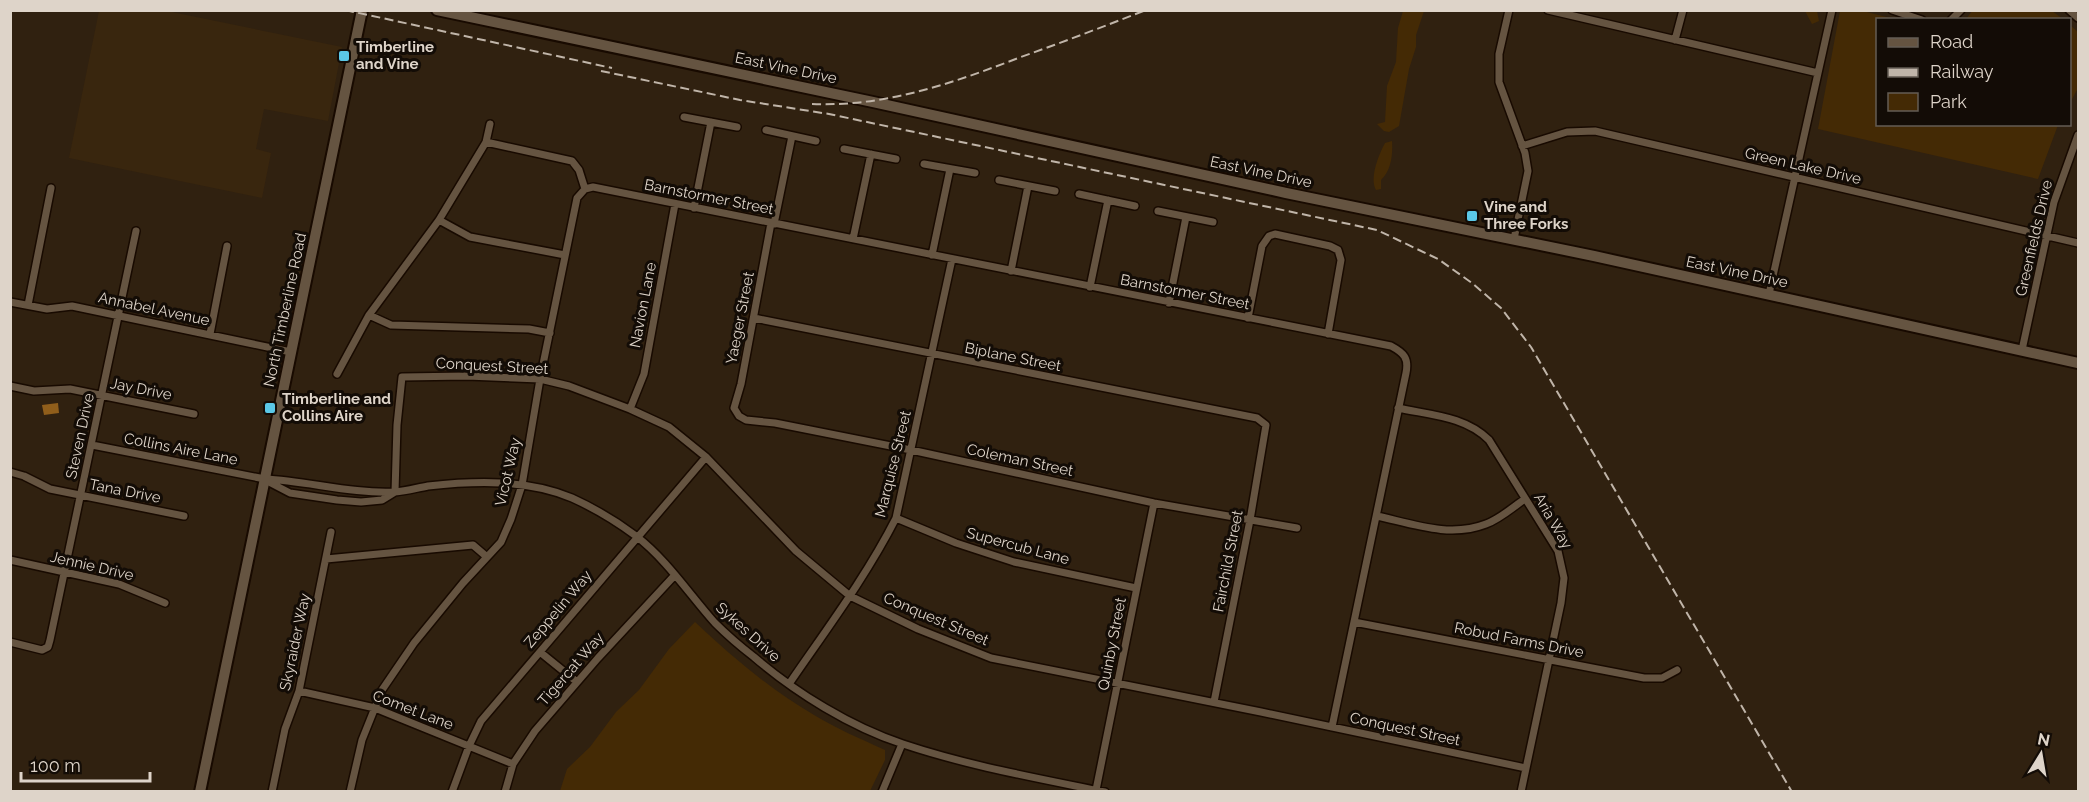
<svg xmlns="http://www.w3.org/2000/svg" width="2089" height="802" viewBox="0 0 2089 802" font-family="Raleway,sans-serif">
  <style>
    .built { fill: #39260e }
    .green { fill: #442a05 }
    .water { fill: #905e1b }
    .lines { fill: none; stroke-linecap: round; stroke-linejoin: round }
    .street-casing { stroke: #180a00; stroke-width: 10 }
    .secondary-casing { stroke: #180a00; stroke-width: 14 }
    .street { stroke: #655441; stroke-width: 7 }
    .secondary { stroke: #655441; stroke-width: 10 }
    .rail { stroke: #c0b5a9; stroke-width: 2; stroke-dasharray: 9 4.5; stroke-linecap: butt }
    .poi-dot { fill: #5bc8e7; stroke: #130c06; stroke-width: 2 }
    .labels { text-anchor: middle; stroke-width: 6; stroke-linejoin: round; paint-order: stroke }
    .poi-label { font-size: 15px; font-weight: bold; fill: #ded4c9; stroke: #130c06; text-anchor: start }
    .street-label { font-size: 15px; fill: #ded4c9; stroke: #130c06 }
  </style>
  <rect width="100%" height="100%" fill="#302110"/>
  <!-- built -->
  <path class="built" d="M99,11H167L342,47L328,121L264,109L256,149L271,153L262,198L69,158Z"/>
  <!-- green -->
  <path class="green" d="M1973,10L2052,11L2063,19H1966Z
    M1403,11H1424L1416,35V47L1409,69L1399,126L1389,132L1384,131L1377,124L1385,122L1387,86L1396,62L1398,28Z
    M1805,11H1817L1819,21L1812,24Z
    M1840,11H1863L1894,19L1878,20V124L2058,125L2038,179L1818,129Z
    M2070,25L2078,32V88L2070,103Z
    M1392,141C1393,155 1391,171 1381,180V189L1376,190C1369,178 1379,154 1385,143Z
    M695,622C732,657 771,690 814,715C837,729 861,739 885,750V760L870,791H560L567,769L590,747L616,712L639,690L669,649Z"/>
  <!-- water -->
  <path class="water" d="M58,403L59,413L44,415L42,405Z"/>
  <g class="lines">
    <!-- street casing -->
    <g class="street-casing">
      <path id="street" d="M1509,10L1499,54V82L1525,153L1528,171L1514,239
        M1548,10L1818,73
        M1892,10L1922,20
        M2069,10L2078,18
        M1951,20L1961,10
        M1675,40L1683,10
        M684,117L737,127
        M766,130L816,141
        M486,142L572,161L579,170L585,189
        M1522,146L1567,132L1595,131L2078,243
        M844,149L896,159
        M924,164L975,173
        M999,180L1055,191
        M585,189L593,187L1391,346C1404,353 1409,358 1406,373L1332,727
        M1079,194L1135,206
        M694,208L711,122
        M1158,211L1213,222
        M439,220L470,237L565,255
        M771,223L741,384L734,408L739,416L746,420L775,423L911,450L1154,503L1297,528
        M774,224L792,136
        M853,239L871,154
        M932,255L950,169
        M1011,271L1028,186
        M1090,287L1108,200
        M1769,294L1832,10
        M10,302L47,309L72,306L291,352
        M1169,303L1186,217
        M28,305L51,188
        M369,315L391,325L529,329L550,333
        M754,318L1257,418L1266,425L1250,520L1214,702
        M1248,318L1262,246L1269,236L1275,234L1330,246L1338,250L1341,260L1328,334
        M210,334L227,246
        M2022,350L2054,202L2078,135
        M337,374L369,315L439,220L486,142L490,124
        M10,386L34,391L70,389L194,414
        M1398,408C1430,415 1465,416 1489,440L1558,551L1564,578L1561,603L1521,792
        M630,409L644,374L675,204
        M92,445L265,479C308,481 351,494 395,492C406,491 417,488 428,486C474,481 528,479 572,498C594,508 616,521 636,536C667,560 689,594 715,623C727,635 741,647 754,657C796,693 851,727 903,744C969,766 1037,778 1105,792
        M10,472L24,476L50,489L184,516
        M267,481L290,493L337,500L361,502L382,500L395,492
        M395,492L397,425L402,377L467,376L540,379L569,386L630,409L669,427L706,457L796,551L850,596L918,629L991,658L1261,712L1526,768
        M1377,516C1413,524 1450,538 1486,524C1500,519 1513,507 1525,499
        M896,518L956,543L1014,562L1136,588
        M326,559L473,545L487,557
        M10,560L119,584L165,603
        M1354,622L1644,678H1662L1677,670
        M10,642L42,650L48,647L50,640L136,231
        M540,652L577,682
        M789,684C826,630 866,577 896,518L952,259
        M299,691L375,708L513,764
        M1096,790L1154,503
        M272,792L285,729L299,691L331,532
        M350,792L362,740L382,690L414,643L463,583L501,542L511,519L522,485L540,379L577,198L585,189
        M452,792L469,746L481,721L706,457
        M505,792L513,764L535,731L598,658L675,575
        M882,792L902,744"/>
    </g>
    <!-- secondary casing -->
    <g class="secondary-casing">
      <path id="secondary" d="M437,10L873,102L1286,193L1594,256L2078,363
        M200,792L362,10"/>
    </g>
    <!-- street -->
    <use href="#street" class="street"/>
    <!-- secondary -->
    <use href="#secondary" class="secondary"/>
    <!-- rail -->
    <path class="rail" d="M345,10L612,68
      M601,71L740,100L829,114L1344,223L1377,230L1438,259L1472,283L1501,308L1531,347L1792,792
      M812,104C886,107 953,83 1021,57C1063,42 1105,26 1146,10"/>
  </g>
  <!-- markers -->
  <g class="poi-dot">
    <rect x="338" y="50" width="12" height="12" rx="3"/>
    <rect x="1466" y="210" width="12" height="12" rx="3"/>
    <rect x="264" y="402" width="12" height="12" rx="3"/>
  </g>
  <g class="labels">
    <!-- poi labels -->
    <g class="poi-label">
      <text x="356" y="52">Timberline<tspan x="356" dy="17">and Vine</tspan></text>
      <text x="1484" y="212">Vine and<tspan x="1484" dy="17">Three Forks</tspan></text>
      <text x="282" y="404">Timberline and<tspan x="282" dy="17">Collins Aire</tspan></text>
    </g>
    <!-- street labels -->
    <g class="street-label">
      <text transform="translate(786 68) rotate(12)" y="5">East Vine Drive</text>
      <text transform="translate(1803 166) rotate(13)" y="5">Green Lake Drive</text>
      <text transform="translate(1261 172) rotate(12)" y="5">East Vine Drive</text>
      <text transform="translate(709 197) rotate(11)" y="5">Barnstormer Street</text>
      <text transform="translate(2034 238) rotate(-77)" y="5">Greenfields Drive</text>
      <text transform="translate(1737 272) rotate(12)" y="5">East Vine Drive</text>
      <text transform="translate(1185 292) rotate(11)" y="5">Barnstormer Street</text>
      <text transform="translate(643 305) rotate(-79)" y="5">Navion Lane</text>
      <text transform="translate(154 309) rotate(12)" y="5">Annabel Avenue</text>
      <text transform="translate(285 310) rotate(-78)" y="5">North Timberline Road</text>
      <text transform="translate(740 318) rotate(-79)" y="5">Yaeger Street</text>
      <text transform="translate(1013 357) rotate(11)" y="5">Biplane Street</text>
      <text transform="translate(492 366) rotate(3)" y="5">Conquest Street</text>
      <text transform="translate(141 389) rotate(11)" y="5">Jay Drive</text>
      <text transform="translate(80 436) rotate(-78)" y="5">Steven Drive</text>
      <text transform="translate(181 449) rotate(11)" y="5">Collins Aire Lane</text>
      <text transform="translate(1020 460) rotate(12)" y="5">Coleman Street</text>
      <text transform="translate(893 464) rotate(-76)" y="5">Marquise Street</text>
      <text transform="translate(508 472) rotate(-77)" y="5">Vicot Way</text>
      <text transform="translate(125 491) rotate(11)" y="5">Tana Drive</text>
      <text transform="translate(1553 521) rotate(60)" y="5">Aria Way</text>
      <text transform="translate(1018 546) rotate(15)" y="5">Supercub Lane</text>
      <text transform="translate(1228 561) rotate(-79)" y="5">Fairchild Street</text>
      <text transform="translate(92 566) rotate(13)" y="5">Jennie Drive</text>
      <text transform="translate(558 609) rotate(-50)" y="5">Zeppelin Way</text>
      <text transform="translate(936 619) rotate(23)" y="5">Conquest Street</text>
      <text transform="translate(748 632) rotate(42)" y="5">Sykes Drive</text>
      <text transform="translate(1519 640) rotate(11)" y="5">Robud Farms Drive</text>
      <text transform="translate(295 642) rotate(-78)" y="5">Skyraider Way</text>
      <text transform="translate(1112 644) rotate(-79)" y="5">Quinby Street</text>
      <text transform="translate(571 669) rotate(-49)" y="5">Tigercat Way</text>
      <text transform="translate(413 710) rotate(21)" y="5">Comet Lane</text>
      <text transform="translate(1405 729) rotate(12)" y="5">Conquest Street</text>
    </g>
  </g>
  <!-- border -->
  <rect width="2089" height="802" fill="none" stroke="#ded4c9" stroke-width="24"/>
  <!-- legend -->
  <rect x="1876" y="18" width="195" height="108" fill="#130c06" stroke="#645c54" stroke-width="1.5"/>
  <rect x="1888" y="38" width="30" height="9" fill="#655441" stroke="#645c54" stroke-width="1.5"/>
  <text x="1930" y="48" font-size="18" fill="#ded4c9">Road</text>
  <rect x="1888" y="68" width="30" height="9" fill="#c0b5a9" stroke="#645c54" stroke-width="1.5"/>
  <text x="1930" y="78" font-size="18" fill="#ded4c9">Railway</text>
  <rect x="1888" y="93" width="30" height="18" fill="#442a05" stroke="#645c54" stroke-width="1.5"/>
  <text x="1930" y="108" font-size="18" fill="#ded4c9">Park</text>
  <!-- north arrow -->
  <g transform="translate(2041 754) rotate(11)" stroke="#130c06" stroke-width="4.5" paint-order="stroke">
  <path d="M0-4.5L10 22L0 15L-10 22Z" fill="#ded4c9"/>
  <text y="-9" font-size="16" font-weight="bold" text-anchor="middle" fill="#ded4c9">N</text>
  </g>
  <!-- scale -->
  <path d="M21 772v9h129v-9" fill="none" stroke="#ded4c9" stroke-width="3"/>
  <text x="30" y="772" font-size="18" fill="#ded4c9" stroke="#130c06" stroke-width="4.5" paint-order="stroke">100 m</text>
</svg>
